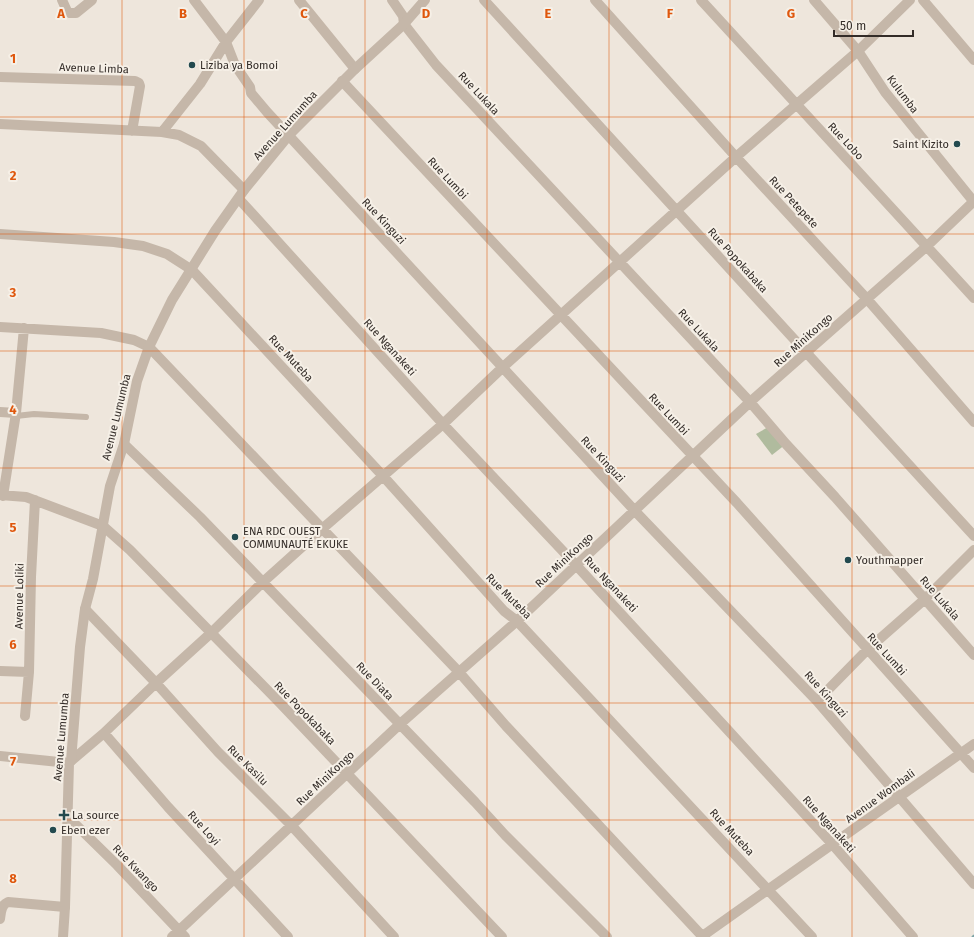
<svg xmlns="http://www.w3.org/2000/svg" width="974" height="937" viewBox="0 0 974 937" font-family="'Fira Sans',sans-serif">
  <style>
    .green { fill: #b0bb9e }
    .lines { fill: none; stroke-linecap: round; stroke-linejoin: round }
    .stream { stroke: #7ea4a7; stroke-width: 3 }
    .service { stroke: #c5b7a9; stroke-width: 6 }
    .minor { stroke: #c5b7a9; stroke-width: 10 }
    .tertiary { stroke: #c5b7a9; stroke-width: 10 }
    .grid { fill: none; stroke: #df570d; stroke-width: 1; stroke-opacity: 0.55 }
    .poi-dot { fill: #234a4f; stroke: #f6f0e7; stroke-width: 1.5 }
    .labels { text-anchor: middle; stroke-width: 4; stroke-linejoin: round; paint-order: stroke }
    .poi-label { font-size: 11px; fill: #332c28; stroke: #f6f0e7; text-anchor: start }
    .street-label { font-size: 11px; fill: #332c28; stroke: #f6f0e7 }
    .grid-label { font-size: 13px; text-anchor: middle; font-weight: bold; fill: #df570d; stroke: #f6f0e7; stroke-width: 4; stroke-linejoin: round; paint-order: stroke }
  </style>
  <rect width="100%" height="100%" fill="#eee6dc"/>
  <!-- green -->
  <path class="green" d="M770,426L786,444L772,455L756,434Z"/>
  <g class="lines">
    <!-- stream -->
    <path class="stream" d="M973,937L974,936"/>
    <!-- service -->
    <path class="service" d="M16,416L34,414L86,417"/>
    <!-- minor -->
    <path class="minor" d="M62,0L67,11L70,13H76L92,0
      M194,0L226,42L235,65L250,87L251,93L267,112L635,511L817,701L974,884
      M299,0L355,69
      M392,0L403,16L404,24L436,65L750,402L786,444L835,497L974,655
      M484,0L974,536
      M595,0L736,157L867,299L974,422
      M701,0L974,298
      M923,0L974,60
      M0,77L135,81L139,83L140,86L132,131
      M342,81L737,503L974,768
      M0,124L162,132L179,135L201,146L244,190
      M162,132L200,84L226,42L259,0
      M239,199L443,424L576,565L726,728L833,845L913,937
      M0,234L114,242L143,246L167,254L192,270L383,476L504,611L517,621L812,937
      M0,327L101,333L134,340L149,347L458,671L506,726L703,937
      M0,412L16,413
      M124,444L200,517L475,802L505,835L607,937
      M0,495L26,497L103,526L130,550L280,703L502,937
      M3,496L16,413L24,328
      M85,609L156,683L218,752L291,825L394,937
      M0,671L29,672
      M817,701L867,650L925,599L974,550
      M25,716L29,672L31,577L35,500
      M104,733L168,807L288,937
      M0,756L69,763
      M71,761L104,733L156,683L211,633L263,582L322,529L443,424L502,368L736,157L858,51L910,0
      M68,817L117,865L185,937
      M0,919C1,912 1,905 8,902L65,907
      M172,937L400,724L517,621L750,402L927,246L974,201
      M701,937L974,744"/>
    <!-- tertiary -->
    <path class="tertiary" d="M814,0L858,51L885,92L974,202
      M63,937L65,907L69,763L71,761L80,647L85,609L93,579L110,486L124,444L137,381L149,347L172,300L215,231L244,190L289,135L355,69L404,24L425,0"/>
  </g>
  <!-- grid -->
  <path class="grid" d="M122,0V937M244,0V937M365,0V937M487,0V937M609,0V937M730,0V937M852,0V937M0,117H974M0,234H974M0,351H974M0,468H974M0,586H974M0,703H974M0,820H974"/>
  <!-- markers -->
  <g class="poi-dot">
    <circle cx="192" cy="65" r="4"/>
    <circle cx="957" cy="144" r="4"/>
    <circle cx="235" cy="537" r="4"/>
    <circle cx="848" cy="560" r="4"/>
    <path d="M62 809h4v4h4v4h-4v4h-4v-4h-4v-4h4z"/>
    <circle cx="53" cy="830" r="4"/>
  </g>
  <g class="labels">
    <!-- poi labels -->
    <g class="poi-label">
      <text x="200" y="69">Liziba ya Bomoi</text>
      <text x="949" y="148" text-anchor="end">Saint Kizito</text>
      <text x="243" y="535">ENA RDC OUEST<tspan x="243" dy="13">COMMUNAUTÉ EKUKE</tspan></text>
      <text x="856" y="564">Youthmapper</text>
      <text x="72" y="819">La source</text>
      <text x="61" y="834">Eben ezer</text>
    </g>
    <!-- street labels -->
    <g class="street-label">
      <text transform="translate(94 68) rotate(2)" y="4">Avenue Limba</text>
      <text transform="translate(479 93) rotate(47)" y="4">Rue Lukala</text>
      <text transform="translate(903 94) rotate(53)" y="4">Kulumba</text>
      <text transform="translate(285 125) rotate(-48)" y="4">Avenue Lumumba</text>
      <text transform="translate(846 141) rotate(47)" y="4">Rue Lobo</text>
      <text transform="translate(448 178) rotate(47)" y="4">Rue Lumbi</text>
      <text transform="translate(794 202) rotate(47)" y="4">Rue Petepete</text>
      <text transform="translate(384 221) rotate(47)" y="4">Rue Kinguzi</text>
      <text transform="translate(738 260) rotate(48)" y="4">Rue Popokabaka</text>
      <text transform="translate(699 330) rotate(47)" y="4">Rue Lukala</text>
      <text transform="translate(803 340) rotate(-42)" y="4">Rue MiniKongo</text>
      <text transform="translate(390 347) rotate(48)" y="4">Rue Nganaketi</text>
      <text transform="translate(291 358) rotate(47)" y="4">Rue Muteba</text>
      <text transform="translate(669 414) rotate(47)" y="4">Rue Lumbi</text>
      <text transform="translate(116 417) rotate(-76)" y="4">Avenue Lumumba</text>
      <text transform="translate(603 459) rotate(47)" y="4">Rue Kinguzi</text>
      <text transform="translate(564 560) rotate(-43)" y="4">Rue MiniKongo</text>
      <text transform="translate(611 584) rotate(47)" y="4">Rue Nganaketi</text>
      <text transform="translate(19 596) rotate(-89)" y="4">Avenue Loliki</text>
      <text transform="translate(509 596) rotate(45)" y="4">Rue Muteba</text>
      <text transform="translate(940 598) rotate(49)" y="4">Rue Lukala</text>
      <text transform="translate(887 654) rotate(48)" y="4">Rue Lumbi</text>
      <text transform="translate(375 681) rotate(46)" y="4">Rue Diata</text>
      <text transform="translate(826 694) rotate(48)" y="4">Rue Kinguzi</text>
      <text transform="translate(305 713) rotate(46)" y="4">Rue Popokabaka</text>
      <text transform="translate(61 737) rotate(-85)" y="4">Avenue Lumumba</text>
      <text transform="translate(248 765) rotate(45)" y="4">Rue Kasilu</text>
      <text transform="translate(325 778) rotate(-43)" y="4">Rue MiniKongo</text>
      <text transform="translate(880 796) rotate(-36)" y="4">Avenue Wombali</text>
      <text transform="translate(829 824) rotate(48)" y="4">Rue Nganaketi</text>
      <text transform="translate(204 828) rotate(48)" y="4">Rue Loyi</text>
      <text transform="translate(732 832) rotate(47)" y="4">Rue Muteba</text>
      <text transform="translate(136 868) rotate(46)" y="4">Rue Kwango</text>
    </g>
  </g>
  <g class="grid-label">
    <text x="61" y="18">A</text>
    <text x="183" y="18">B</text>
    <text x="304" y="18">C</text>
    <text x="426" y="18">D</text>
    <text x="548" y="18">E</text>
    <text x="670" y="18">F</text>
    <text x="791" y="18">G</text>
    <text x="13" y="63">1</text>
    <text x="13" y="180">2</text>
    <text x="13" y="297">3</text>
    <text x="13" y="414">4</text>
    <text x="13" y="532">5</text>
    <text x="13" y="649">6</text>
    <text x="13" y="766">7</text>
    <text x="13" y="883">8</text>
  </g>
  <!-- scale -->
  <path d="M834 30v6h79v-6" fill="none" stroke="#332c28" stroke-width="2"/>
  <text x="840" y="30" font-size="12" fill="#332c28" stroke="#f6f0e7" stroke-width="3" paint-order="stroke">50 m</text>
</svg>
